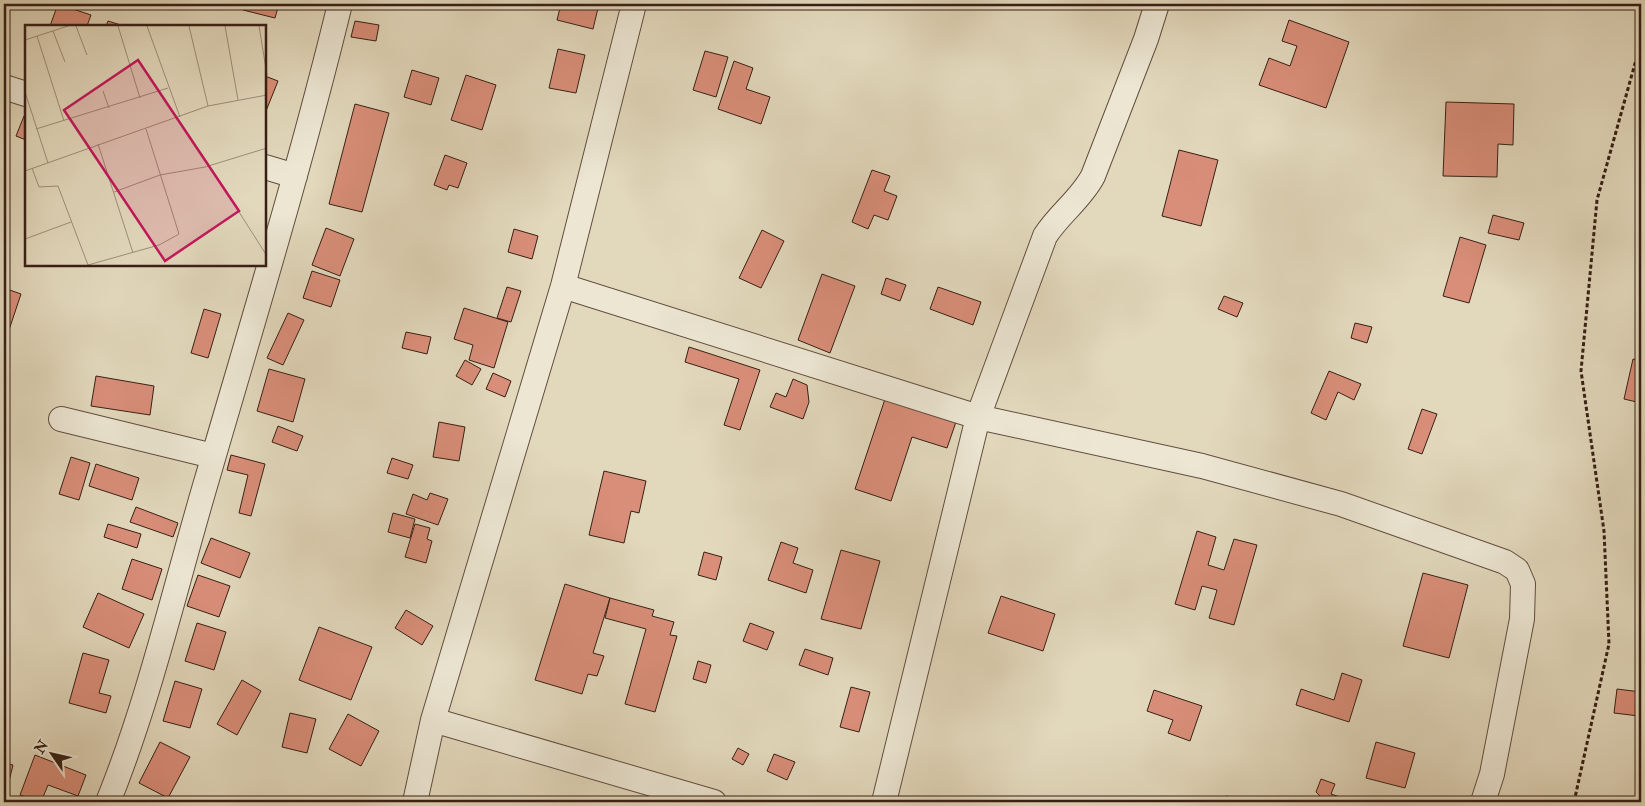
<svg xmlns="http://www.w3.org/2000/svg" width="1645" height="806" viewBox="0 0 1645 806" font-family="'IM FELL Double Pica',serif">
  <style>
    .building { fill: #d98e79; stroke: #371f15 }
    .lines { fill: none; stroke-linecap: round; stroke-linejoin: round }
    .street-casing { stroke: #624d3f; stroke-width: 26 }
    .path { stroke: #371f15; stroke-width: 3; stroke-dasharray: 4 2.5; stroke-linecap: butt }
    .street { stroke: #ece6d3; stroke-width: 24 }
    .inset-road { fill: none; stroke: #9e8e79; stroke-width: 1 }
    .view { fill: #c2185b; fill-opacity: 0.15; stroke: #c2185b; stroke-width: 2.5 }
    .inset-edge { fill: none; stroke: #371f15; stroke-width: 2.5 }
  </style>
  <rect width="100%" height="100%" fill="#e2d8bc"/>
  <filter id="stains"><feTurbulence type="fractalNoise" baseFrequency=".004" numOctaves="4"/><feColorMatrix values="0 0 0 0 .2 0 0 0 0 .09 0 0 0 0 .02 0 0 0 .5 -.17"/></filter>
  <radialGradient id="worn" r=".72"><stop offset=".6" stop-color="#630" stop-opacity="0"/><stop offset="1" stop-color="#630" stop-opacity=".3"/></radialGradient>
  <!-- building -->
  <path class="building" d="M58,4L91,15L87,26H50Z
    M245,4H279L275,18L243,10Z
    M561,4H599L593,29L557,20Z
    M1289,20L1349,42L1326,108L1259,85L1269,58L1290,66L1297,46L1282,41Z
    M108,21L124,26H106Z
    M355,21L379,25L376,41L351,37Z
    M558,49L585,55L576,93L549,88Z
    M705,51L728,57L716,97L693,90Z
    M734,61L753,68L746,89L770,97L761,124L718,109Z
    M412,70L439,78L431,105L404,97Z
    M466,75L496,85L482,130L451,120Z
    M265,76L278,81L266,111L265,110Z
    M1446,102L1514,104L1513,145L1498,144L1497,177L1443,176Z
    M355,104L389,113L362,212L329,204Z
    M24,116L26,117V140L16,136Z
    M1179,150L1218,160L1201,226L1162,216Z
    M445,155L467,163L458,188L449,185L447,190L434,185Z
    M872,170L890,176L884,191L897,196L888,220L874,215L868,229L852,222Z
    M1493,215L1524,223L1519,240L1488,233Z
    M326,228L354,239L340,276L312,265Z
    M514,229L538,236L532,259L508,252Z
    M762,230L784,241L761,288L739,278Z
    M1460,237L1486,245L1469,303L1443,296Z
    M312,271L340,280L331,307L303,298Z
    M822,274L855,286L830,353L798,340Z
    M886,278L906,285L900,301L881,294Z
    M507,287L521,291L511,322L497,318Z
    M938,287L981,302L973,325L930,309Z
    M4,288L21,294L4,345Z
    M1224,296L1243,303L1237,317L1218,309Z
    M464,308L508,322L494,368L469,360L473,345L454,339Z
    M204,309L221,314L208,358L191,353Z
    M288,313L304,320L283,365L267,358Z
    M1355,323L1372,327L1367,343L1351,338Z
    M406,332L431,337L427,354L402,348Z
    M689,347L760,370L740,430L724,425L739,379L685,362Z
    M1633,359L1641,361V403L1624,399Z
    M465,360L481,369L472,385L456,376Z
    M269,369L305,379L293,422L257,411Z
    M1329,371L1361,384L1354,400L1338,392L1326,420L1311,413Z
    M493,373L511,381L505,397L486,389Z
    M96,376L154,386L150,415L91,406Z
    M793,379L807,385L809,402L803,419L770,407L776,393L786,397Z
    M886,396L957,419L947,448L912,437L891,501L855,489Z
    M1422,409L1437,414L1422,454L1408,449Z
    M439,422L465,427L459,461L433,457Z
    M278,426L303,436L297,451L272,442Z
    M231,455L265,464L251,516L239,513L248,475L227,470Z
    M71,457L90,463L79,500L59,494Z
    M392,458L413,465L408,479L387,473Z
    M96,464L139,478L132,500L89,486Z
    M604,471L646,481L639,513L631,511L624,543L589,535Z
    M430,493L448,499L438,525L406,514L413,494L427,500Z
    M136,507L178,523L173,537L130,522Z
    M393,513L415,519L410,538L388,532Z
    M108,524L141,534L137,548L104,537Z
    M415,524L430,528L427,539L432,541L426,563L405,557Z
    M1197,531L1216,537L1208,565L1224,570L1234,539L1257,545L1234,625L1209,618L1217,590L1202,586L1195,610L1175,604Z
    M211,538L250,553L240,578L201,563Z
    M781,542L798,548L793,563L813,570L806,593L768,580Z
    M841,550L880,561L861,629L821,619Z
    M704,552L722,557L716,580L698,575Z
    M132,559L162,569L152,600L122,589Z
    M1423,573L1468,585L1449,658L1403,646Z
    M198,575L230,586L219,617L187,606Z
    M565,584L610,598L593,653L604,656L597,676L588,674L582,694L535,680Z
    M98,593L144,614L129,648L83,627Z
    M1001,596L1055,614L1043,651L988,633Z
    M610,598L654,610L652,616L674,622L670,635L677,636L655,712L625,704L646,629L605,618Z
    M406,610L433,626L422,645L395,628Z
    M197,623L226,632L214,670L185,661Z
    M750,623L774,632L767,650L743,641Z
    M319,627L372,647L351,700L299,680Z
    M805,649L833,658L828,675L799,665Z
    M83,653L109,660L99,693L111,696L106,713L69,703Z
    M698,661L711,665L706,683L693,679Z
    M1342,673L1362,680L1349,722L1296,705L1301,689L1334,700Z
    M242,680L261,691L237,735L217,724Z
    M175,681L202,689L190,728L163,721Z
    M851,687L870,692L859,732L840,727Z
    M1617,689L1641,692L1639,716L1614,713Z
    M1154,690L1202,706L1190,741L1168,733L1173,720L1147,711Z
    M290,713L316,719L307,753L282,747Z
    M348,714L379,731L361,766L329,749Z
    M160,742L190,757L168,798L139,783Z
    M1376,742L1415,753L1405,788L1366,778Z
    M738,748L749,754L743,765L732,759Z
    M774,754L795,762L787,780L767,771Z
    M35,755L86,775L78,796L48,785L41,802L20,795Z
    M4,763L13,765L9,781L4,780Z
    M1321,779L1335,784L1331,794L1343,798L1341,802H1326L1316,792Z
    M1226,796L1241,799L1240,802H1224Z"/>
  <g class="lines">
    <!-- street casing -->
    <g class="street-casing">
      <path id="street" d="M4,87L26,94
        M265,167L295,176
        M563,286L978,417L1202,466L1341,504L1505,562L1517,570L1523,584L1522,619L1492,774L1483,802
        M61,419L213,456
        M433,720L714,802
        M108,802C150,698 175,587 207,479C253,321 301,164 340,4
        M415,802L433,720L563,286L634,4
        M884,802L978,417L1045,236C1059,214 1081,199 1093,176L1146,39L1157,4"/>
    </g>
    <!-- path -->
    <path class="path" d="M1574,802L1609,644L1604,531L1581,371L1597,200L1641,42"/>
    <!-- street -->
    <use href="#street" class="street"/>
  </g>
  <!-- overview -->
  <g transform="translate(25 25)">
    <rect width="241" height="241" fill="#e2d8bc"/>
    <path class="inset-road" d="M51,1L62,30M93,1L115,73M122,1L155,92M164,1L183,81M200,1L213,75M234,1L242,50M28,6L40,37M12,11L39,96M0,15L43,1M78,66L84,83M0,67L23,138M11,104L143,63M73,119L108,228M7,143L14,162L33,161L63,240M0,146L183,81L242,70M89,167L135,150L180,142L242,123M214,187L242,231M0,214L46,197M63,240L134,220L154,209L121,104"/>
    <path class="view" d="M113,35L214,186L140,236L39,85Z"/>
    <rect width="241" height="241" class="inset-edge"/>
  </g>
  <!-- margin -->
  <rect width="1645" height="806" fill="none" stroke="#e2d8bc" stroke-width="20"/>
  <rect x="5" y="5" width="1635" height="796" fill="none" stroke="#371f15" stroke-width="2.5"/>
  <rect x="10" y="10" width="1625" height="786" fill="none" stroke="#371f15"/>
  <!-- north arrow -->
  <g transform="translate(52 754) rotate(304)" stroke="#ece6d3" stroke-width="4" paint-order="stroke">
  <path d="M0-4L9 19L0 12L-9 19Z" fill="#371f15"/>
  <text y="-8" font-size="14" font-weight="bold" text-anchor="middle" fill="#371f15">N</text>
  </g>
  <rect width="100%" height="100%" filter="url(#stains)"/>
  <rect width="100%" height="100%" fill="url(#worn)"/>
</svg>
